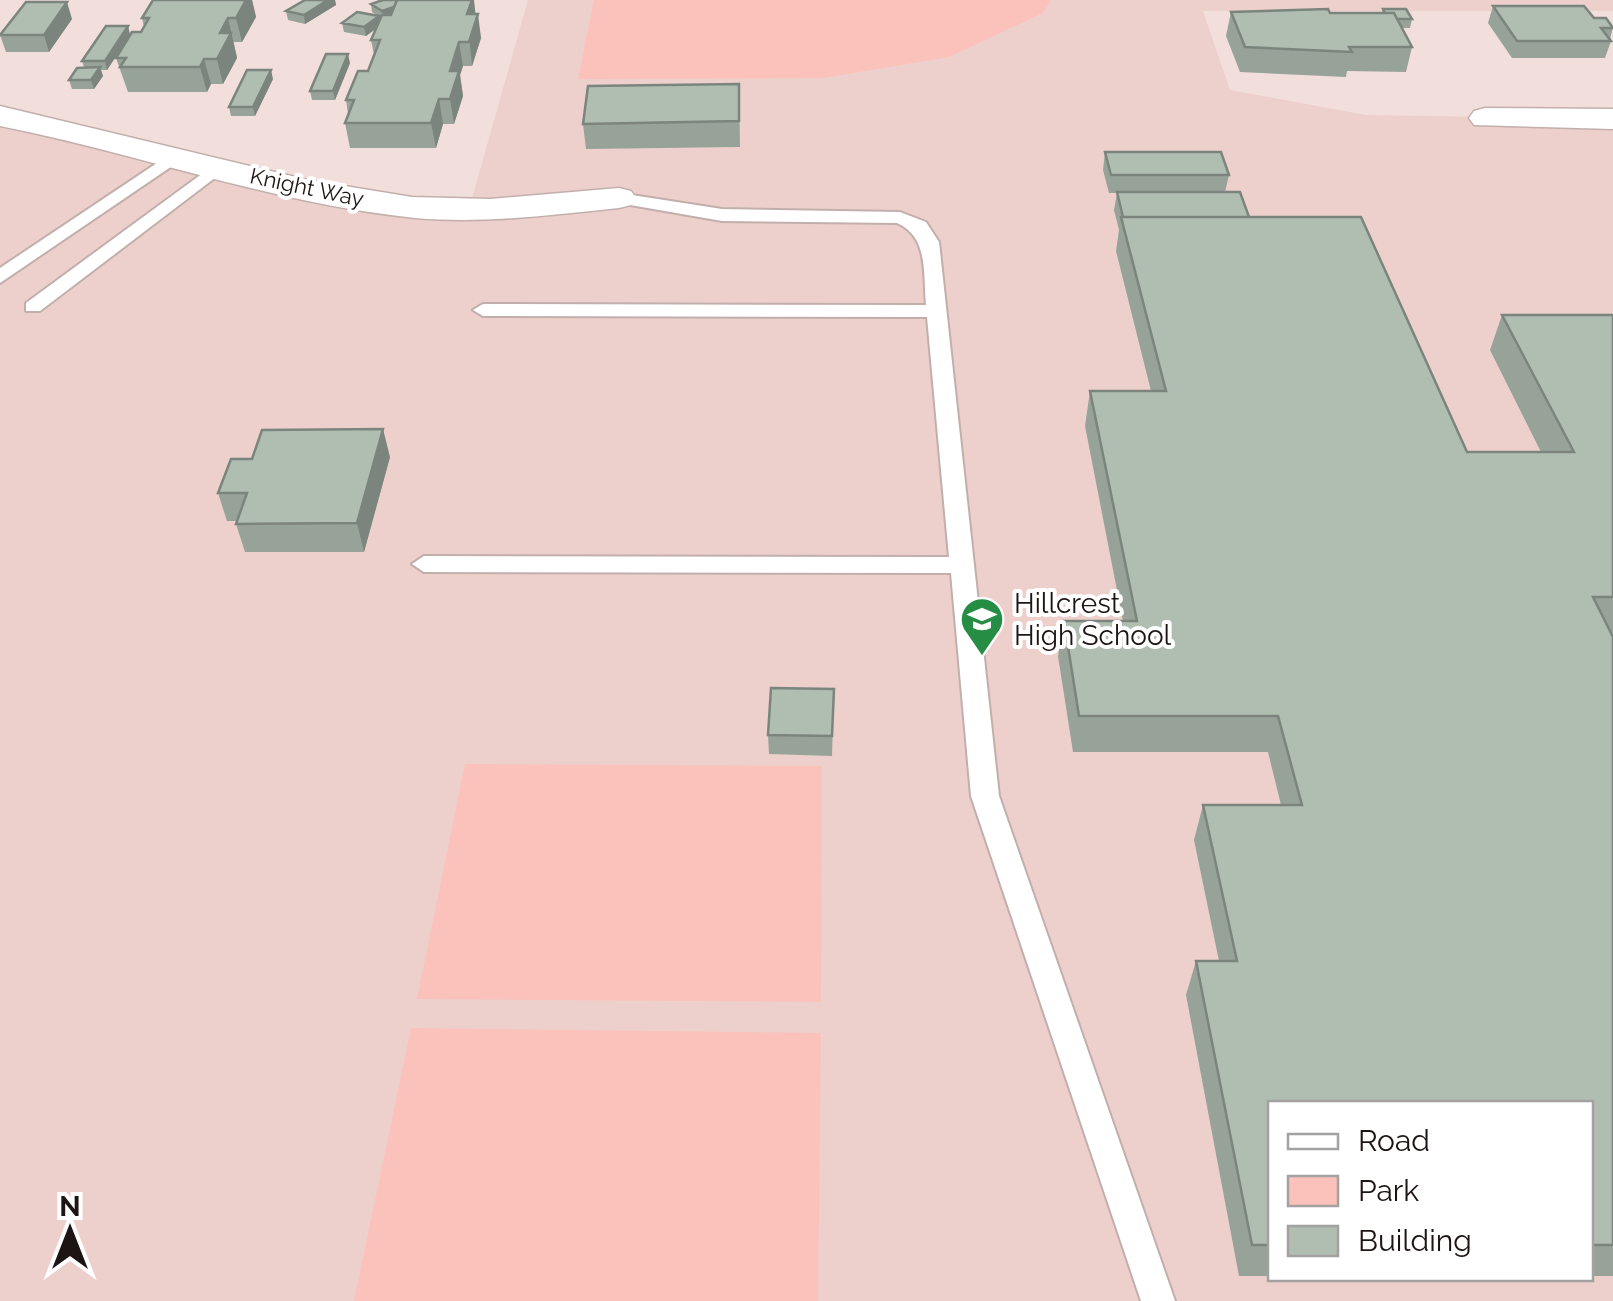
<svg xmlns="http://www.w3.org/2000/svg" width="1613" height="1301" viewBox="0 0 1613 1301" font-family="Raleway,sans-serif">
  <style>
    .built { fill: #edd0cc; fill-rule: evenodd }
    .green { fill: #fac2bb }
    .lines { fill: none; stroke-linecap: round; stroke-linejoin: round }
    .service-casing { stroke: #c2afac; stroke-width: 4 }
    .minor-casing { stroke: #c2afac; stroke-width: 3 }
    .service { fill: #fff; fill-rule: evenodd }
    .minor { fill: #fff; fill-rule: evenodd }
    .wall { fill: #97a399 }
    .shaded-wall { fill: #7b857d }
    .building { fill: #b0beb2; stroke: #7b857d; stroke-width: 2.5 }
    .labels { text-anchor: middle; stroke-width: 8; stroke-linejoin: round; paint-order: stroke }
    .far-street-label { font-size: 22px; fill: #1c1514; stroke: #fff }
    .poi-label { font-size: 28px; fill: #1c1514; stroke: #fff; text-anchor: start }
  </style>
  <rect width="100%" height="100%" fill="#f2dedb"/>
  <!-- built -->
  <path class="built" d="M528,0H1613V11H1203L1230,90L1366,115L1613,119V1301H0V116L300,189L469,209ZM1270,1104H1590V1278H1270Z"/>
  <!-- green -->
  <path class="green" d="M594,0H1051L1043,13L949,57L823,78L578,79Z
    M465,764L822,766L821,1002L417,999Z
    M411,1028L821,1033L818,1301H354Z"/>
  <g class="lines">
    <!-- service casing -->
    <g class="service-casing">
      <path id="service" d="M175,151L181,152V160L0,283V268Z
        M218,162L227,167L224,171L40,311H26V303Z
        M619,193L722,209L900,212L926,222L939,242L999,796L1175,1301H1141L971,796L951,573L424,572L412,564L424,556L949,557L927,317L483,316L473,310L483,304L926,305C923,274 929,237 897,223L722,221L613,202L610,198Z"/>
    </g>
    <!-- minor casing -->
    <g class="minor-casing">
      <path id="minor" d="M0,106L308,180L412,197L490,199L619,188L631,191L636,198L631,205L619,208C551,215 483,224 415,218C274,204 138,153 0,126Z
        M1485,108L1613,109V129L1474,125L1469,118L1474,111Z"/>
    </g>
    <!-- service -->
    <use href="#service" class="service"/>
    <!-- minor -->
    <use href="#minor" class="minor"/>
  </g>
  <!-- wall -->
  <path class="wall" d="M153,0H252L256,17L242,42H234V44L237,58L223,84H211L207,92H128L116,58L141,32L144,27L142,18Z
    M305,0H335L336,5L305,24L288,20L286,11Z
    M371,4L476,14L481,38L472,66H463L460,75L463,96L454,124H443L436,148H350L345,123L348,114L346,100L368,71L374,55L371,40L376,28L366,36L344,32L342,23L378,16L372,12Z
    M1493,6L1594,18L1613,27L1610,39L1611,41L1605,58H1512L1488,23Z
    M1383,9L1412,19L1410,28H1402L1412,47L1406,72L1347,71L1346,77L1240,72L1226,36L1231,12L1382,13Z
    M72,19L49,52H6L0,35Z
    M128,26L130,35L107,70H101L103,76L94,89H72L69,80L84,67L82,61Z
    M350,63L335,100H312L310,91Z
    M273,79L255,116H231L229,107Z
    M739,84L740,147L586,149L583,124Z
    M1105,152L1229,175L1225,192L1467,452H1541L1490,350L1502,315H1613V633H1611L1613,637V1276H1590V1104H1270V1276H1239L1186,995L1196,961H1219L1194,840L1203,805H1281L1268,752H1073L1058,656L1064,621H1123L1085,426L1090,391H1151L1116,251L1119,230L1114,210L1117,193H1109L1103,170Z
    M390,457L364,552H245L236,524L237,521H227L218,493Z
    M834,689L832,756L769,754L768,735Z"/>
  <!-- shaded-wall -->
  <path class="shaded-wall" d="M246,0H252L256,17L242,42L236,18Z
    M328,0H335L336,5L305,24L304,15Z
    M417,0L384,20L382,11Z
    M472,0H474L476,18L478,14L481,38L472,66L467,14Z
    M67,2L72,19L49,52L44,35Z
    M379,16L381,25L366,36L364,27Z
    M228,18L237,58L223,84L217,59L220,33Z
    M128,26L130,35L107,70L105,61Z
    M459,42L463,66L460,75L463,96L454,124L450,99V71Z
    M348,54L350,63L335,100L333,91Z
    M204,59L211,84L207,92L200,67Z
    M100,67L103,76L94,89L91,80Z
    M271,70L273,79L255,116L253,107Z
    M439,99L443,124L436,148L431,123Z
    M383,429L390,457L364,552L357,523Z"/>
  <!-- building -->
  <path class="building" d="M153,0H246L236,18H228L220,33H231L217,59H204L200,67H120L126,58H116L132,32H141L149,18H142Z
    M305,0H328L304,15L286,11Z
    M383,0H397L394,7L382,11L371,4Z
    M397,0H472L467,14H478L469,42H459L450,71H459L450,99H439L431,123H345L354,100H346L358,71H368L380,40H371L382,15H391Z
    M26,2H67L44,35H0Z
    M1493,6H1584L1594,18H1606L1613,28H1601L1611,41H1517Z
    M1328,9L1330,13H1394L1412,47H1349L1352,52L1245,47L1231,12Z
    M1383,9H1406L1412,19H1397L1394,13H1385Z
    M357,12L379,16L364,27L342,23Z
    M106,26H128L105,61H82Z
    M326,54H348L333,91H310Z
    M100,67L91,80H69L77,68Z
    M247,70H271L253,107H229Z
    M739,84V121L583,124L588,86Z
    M1105,152H1221L1229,175H1111Z
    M1117,192H1240L1249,217H1123Z
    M1121,217H1361L1467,452H1574L1502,315H1613V597H1593L1613,637V1245H1590V1104H1270V1245H1252L1196,961H1237L1203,805H1302L1278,716H1079L1064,621H1137L1090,391H1166Z
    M383,429L357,523L236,524L247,493H218L231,459H252L262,430Z
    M771,688L834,689L832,736L768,735Z"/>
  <!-- icons -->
  <defs>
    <g id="school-pin" transform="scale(2.25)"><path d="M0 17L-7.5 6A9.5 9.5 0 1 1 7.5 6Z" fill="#268e44" stroke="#fff"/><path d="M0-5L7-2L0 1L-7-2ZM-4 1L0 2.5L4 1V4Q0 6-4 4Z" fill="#fff"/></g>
  </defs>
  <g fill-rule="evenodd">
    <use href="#school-pin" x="982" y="619"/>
  </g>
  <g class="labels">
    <!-- far-street labels -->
    <g class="far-street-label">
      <text transform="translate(307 187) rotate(12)" y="8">Knight Way</text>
    </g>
    <!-- poi labels -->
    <g class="poi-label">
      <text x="1014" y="613">Hillcrest<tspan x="1014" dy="32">High School</tspan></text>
    </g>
  </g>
  <!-- legend -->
  <rect x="1268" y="1101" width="325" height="180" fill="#ffffff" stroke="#a4a1a1" stroke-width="2.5"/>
  <rect x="1288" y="1134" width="50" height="15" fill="#ffffff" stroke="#a4a1a1" stroke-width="2.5"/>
  <text x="1358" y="1151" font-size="30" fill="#1c1514">Road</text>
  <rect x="1288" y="1176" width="50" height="30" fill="#fac2bb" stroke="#a4a1a1" stroke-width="2.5"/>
  <text x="1358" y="1201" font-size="30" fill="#1c1514">Park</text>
  <rect x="1288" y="1226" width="50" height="30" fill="#b0beb2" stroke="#a4a1a1" stroke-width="2.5"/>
  <text x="1358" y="1251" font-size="30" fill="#1c1514">Building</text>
  <!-- north arrow -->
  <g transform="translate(70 1231)" stroke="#ffffff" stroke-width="8" paint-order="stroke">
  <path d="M0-8L18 38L0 25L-18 38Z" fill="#1c1514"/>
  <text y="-15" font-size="28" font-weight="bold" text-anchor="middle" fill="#1c1514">N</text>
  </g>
</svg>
